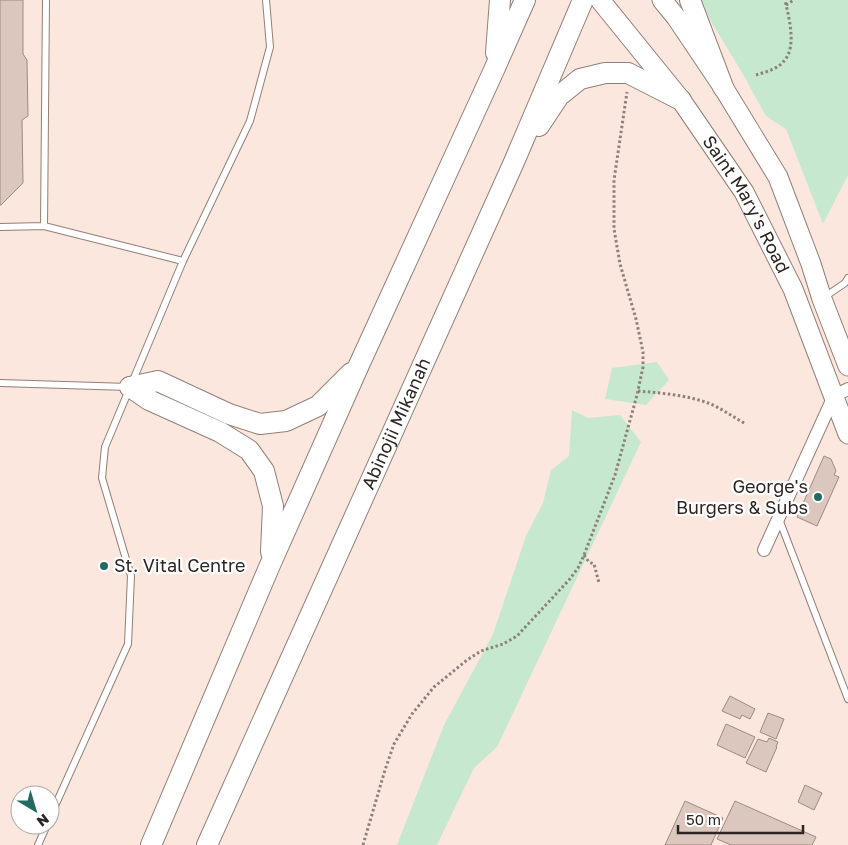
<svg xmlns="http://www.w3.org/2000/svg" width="848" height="845" viewBox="0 0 848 845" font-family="'Golos Text',sans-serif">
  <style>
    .green { fill: #c5e8cf }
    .building { fill: #dbc7be; stroke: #9d8a81 }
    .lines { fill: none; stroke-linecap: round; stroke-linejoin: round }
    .service-casing { stroke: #927f76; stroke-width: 8 }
    .minor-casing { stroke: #927f76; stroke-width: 14 }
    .secondary-casing { stroke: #927f76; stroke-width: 21 }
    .primary-casing { stroke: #927f76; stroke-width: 22 }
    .path { stroke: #8e807a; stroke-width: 3; stroke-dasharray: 2.5 2.5; stroke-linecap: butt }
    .service { stroke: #fff; stroke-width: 6 }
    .minor { stroke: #fff; stroke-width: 12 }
    .secondary { stroke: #fff; stroke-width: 19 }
    .primary { stroke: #fff; stroke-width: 20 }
    .poi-dot { fill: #236b60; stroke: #fff; stroke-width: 2 }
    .labels { text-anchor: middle; stroke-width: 4.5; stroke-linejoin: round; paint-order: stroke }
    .street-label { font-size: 18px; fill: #2d2522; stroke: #fff }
    .poi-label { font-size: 18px; fill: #2d2522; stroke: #fff; text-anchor: end }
  </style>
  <rect width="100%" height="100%" fill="#fce7de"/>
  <!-- green -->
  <path class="green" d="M700,0H848V175L823,224L786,129L766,116L740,69L710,20Z
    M657,362L669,380L646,405L605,399L612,368Z
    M572,410L588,418L620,415L641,442L497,747L474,768L437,845H397L444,725L493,634L526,536L543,503L551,470L569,456Z"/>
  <!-- building -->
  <path class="building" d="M0,0H23V54L27,60L28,116L22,120L23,183L1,205H0Z
    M824,456L831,459L836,471L834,475L839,477L817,526L797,517Z
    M730,696L755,709L750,719L742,715L740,719L722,711Z
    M768,713L784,719L776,739L760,732Z
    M726,724L755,737L745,758L717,745Z
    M769,738L778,742L776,747H777L766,772L746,763L758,739L767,742Z
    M805,785L822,793L814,810L798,802Z
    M685,801L723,818L711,845H665Z
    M735,801L816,837L812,845H731L717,839Z"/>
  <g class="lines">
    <!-- service casing -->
    <g class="service-casing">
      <path id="service" d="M46,0L44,226L183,261
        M0,227L44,226
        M823,298L845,283L848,278
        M0,383L129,387
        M779,519L848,699
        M50,817L128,644L131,576L102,478L105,447L183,261L250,121L270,47L266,0
        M38,845L47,825"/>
    </g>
    <!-- minor casing -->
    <g class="minor-casing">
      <path id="minor" d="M764,550L834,396L848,389"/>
    </g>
    <!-- secondary casing -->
    <g class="secondary-casing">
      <g id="secondary">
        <path id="s1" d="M600,0L681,100L744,192L793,289L848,434"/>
        <path d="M662,0L676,17L723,87L778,177L811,264L822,299L848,366"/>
      </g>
    </g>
    <!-- primary casing -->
    <g class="primary-casing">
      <g id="primary">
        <path d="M690,0L723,87"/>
        <path d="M496,53L500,0"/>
        <path d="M539,126L559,96L580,79L605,73H628L681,100"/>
        <path d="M130,387L158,381L229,414L260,424L286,421L318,406L351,373"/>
        <path d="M130,387L149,400L220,432L249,450L264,471L273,506L271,552"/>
        <path d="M151,845L270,565L359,365L494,70L525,0"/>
        <path id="s2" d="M207,845L514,162L583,0"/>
      </g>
    </g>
    <!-- path -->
    <path class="path" d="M786,5L794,0
      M756,75C765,72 778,69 784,61C797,47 789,18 785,0
      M638,391C661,393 686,395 708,403C721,408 733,417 746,424
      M584,555L589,562L594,564L599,583
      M363,845L385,770L394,744L412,714L434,687L467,660L481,651L503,644L517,636L569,580L578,568L584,555L615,475L637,395L643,367V352L636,319L620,264L614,229V180L627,92"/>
    <!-- service -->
    <use href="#service" class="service"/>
    <!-- minor -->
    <use href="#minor" class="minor"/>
    <!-- secondary -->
    <use href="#secondary" class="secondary"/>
    <!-- primary -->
    <use href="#primary" class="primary"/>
  </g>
  <!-- markers -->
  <g class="poi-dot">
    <circle cx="818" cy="497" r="5"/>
    <circle cx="104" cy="566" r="5"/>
  </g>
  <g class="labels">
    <!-- street labels -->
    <g class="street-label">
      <text dy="6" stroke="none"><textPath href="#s1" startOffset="252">Saint Mary's Road</textPath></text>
      <text dy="6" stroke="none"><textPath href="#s2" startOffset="462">Abinojii Mikanah</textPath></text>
    </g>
    <!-- poi labels -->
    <g class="poi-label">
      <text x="808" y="493">George's<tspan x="808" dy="21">Burgers &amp; Subs</tspan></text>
      <text x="114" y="572" text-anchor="start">St. Vital Centre</text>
    </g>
  </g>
  <!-- north arrow -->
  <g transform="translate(35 810) rotate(142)"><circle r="24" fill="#ffffff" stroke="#aba8a7"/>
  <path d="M0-4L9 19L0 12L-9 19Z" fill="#236b60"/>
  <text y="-8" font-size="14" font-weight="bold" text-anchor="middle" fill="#2d2522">N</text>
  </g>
  <!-- scale -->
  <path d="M678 825v8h125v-8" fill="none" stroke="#2d2522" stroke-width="2.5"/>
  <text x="686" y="825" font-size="15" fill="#2d2522" stroke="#ffffff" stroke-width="4" paint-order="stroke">50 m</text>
</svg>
